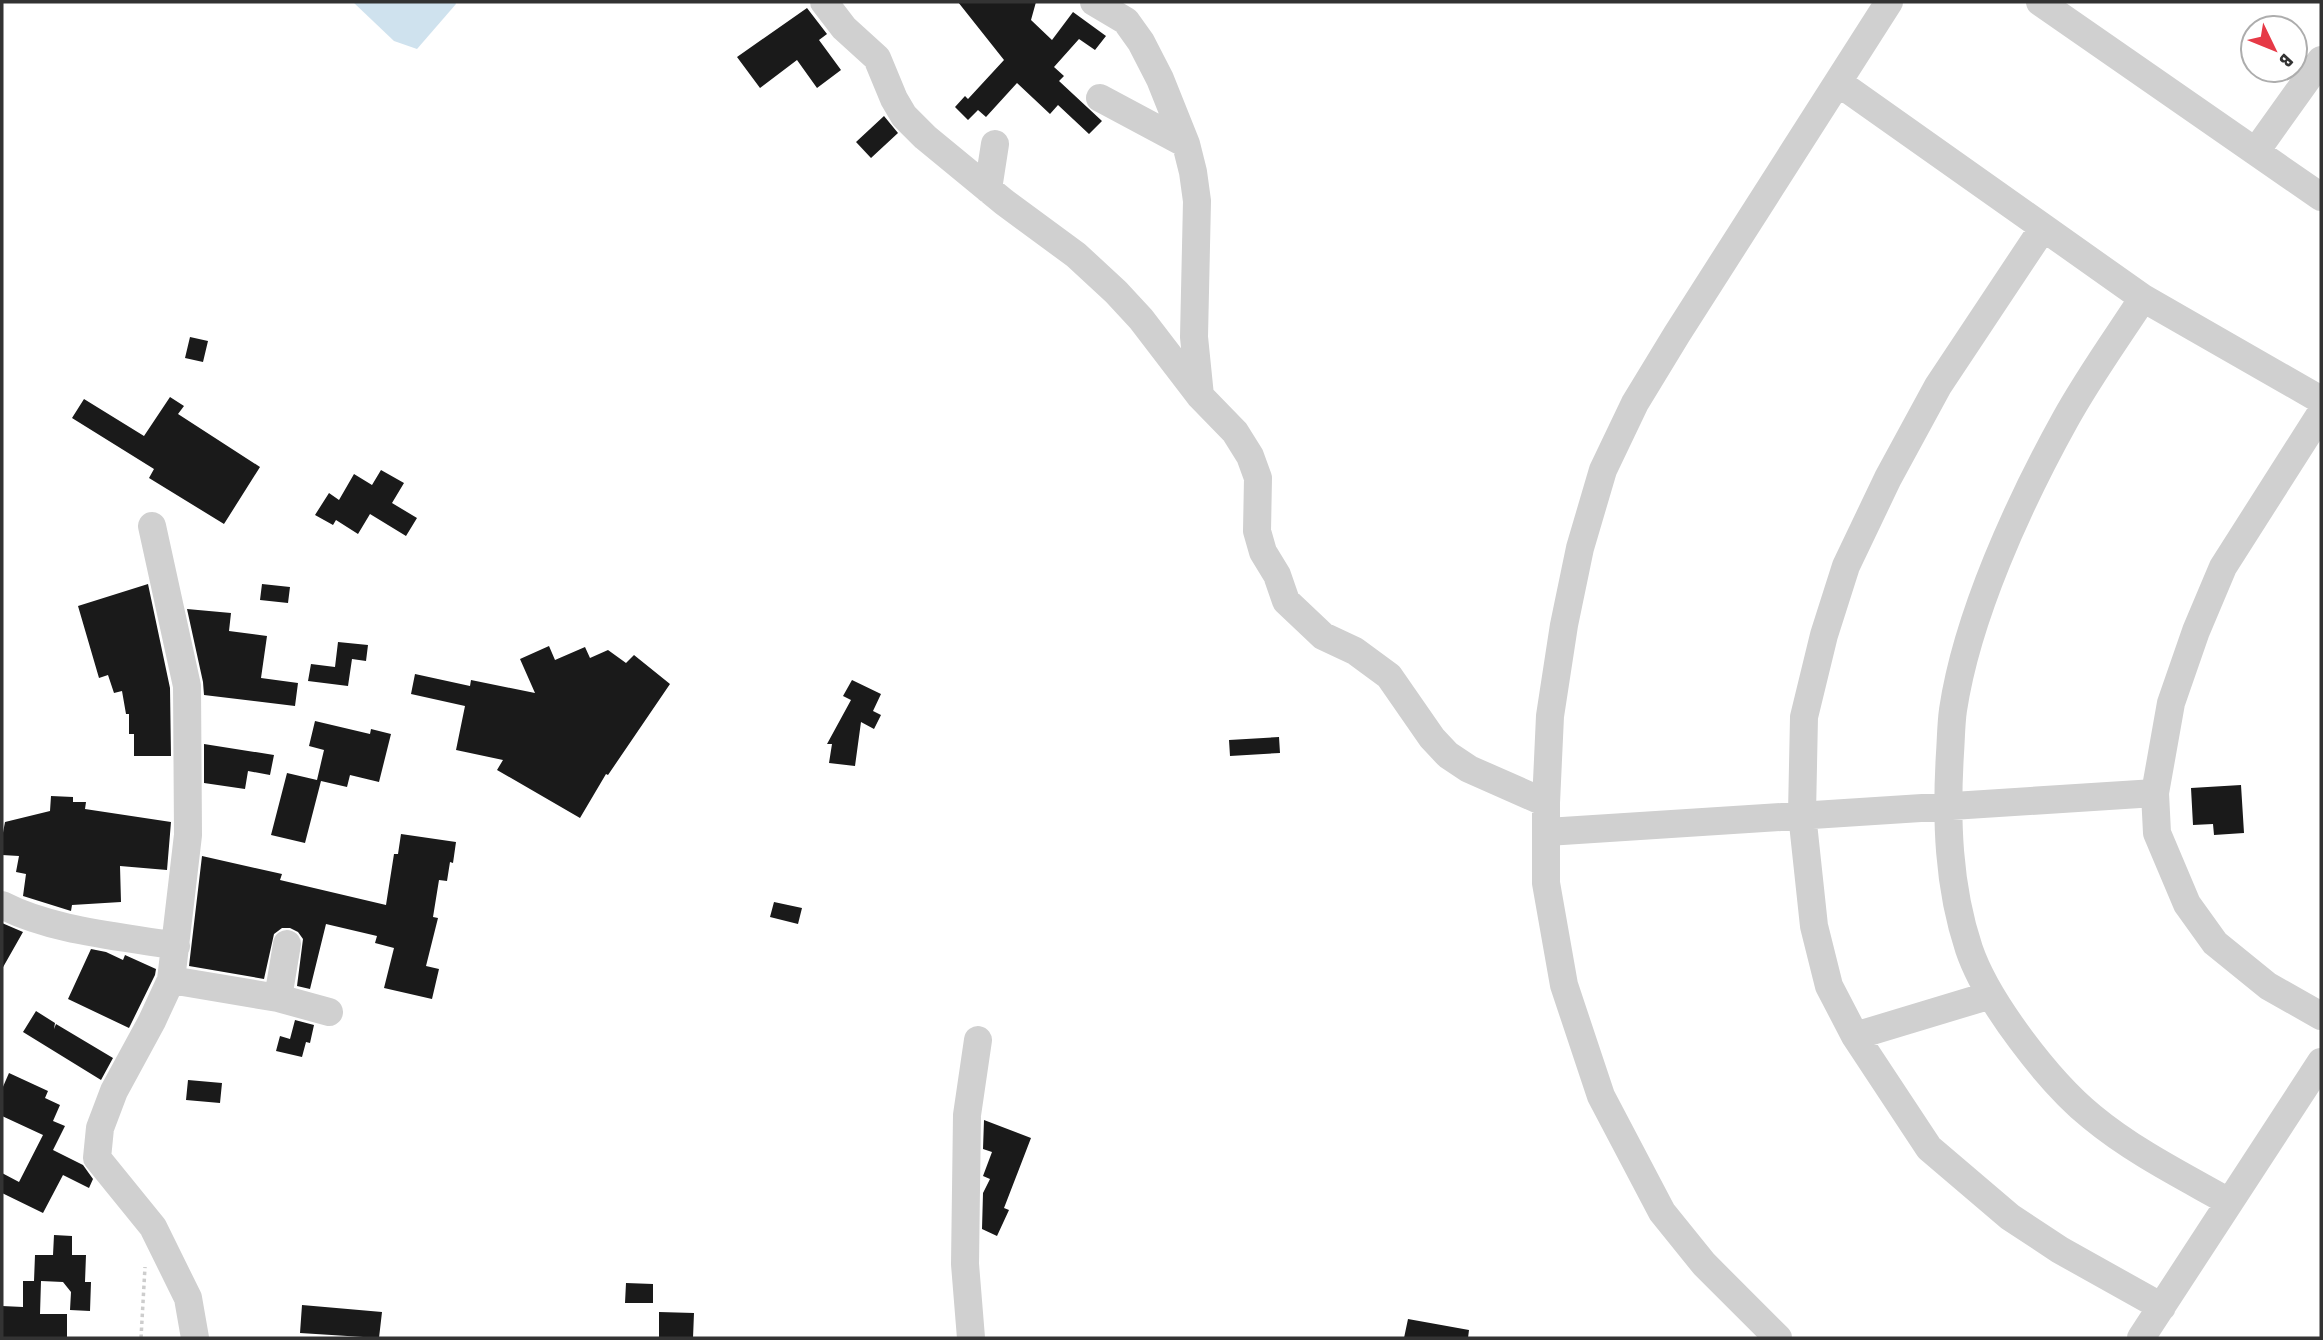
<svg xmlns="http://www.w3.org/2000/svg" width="2323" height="1340" viewBox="0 0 2323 1340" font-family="'Asap Condensed',sans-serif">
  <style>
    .water { fill: #cfe2ee }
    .building { fill: #1a1a1a }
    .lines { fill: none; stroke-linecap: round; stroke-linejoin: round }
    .path { stroke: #cdcdcd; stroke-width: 3.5; stroke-dasharray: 3.5 3.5; stroke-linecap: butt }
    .minor { stroke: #d0d0d0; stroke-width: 28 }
  </style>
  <rect width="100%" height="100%" fill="#fff"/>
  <!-- water -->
  <path class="water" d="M353,2H455L456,4L417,49L394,41Z"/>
  <!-- building -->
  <path class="building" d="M958,2H1036L1031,20L1052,40L1073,12L1106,36L1095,50L1079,39L1054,67L1064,76L1059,81L1102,121L1089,134L1058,105L1050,114L1017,83L986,117L978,110L968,120L955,107L965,96L968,99L1004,60Z
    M807,8L827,34L819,40L841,70L817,88L797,60L760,88L737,57Z
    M884,116L898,133L871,158L856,142Z
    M190,337L208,341L203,362L185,358Z
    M170,397L184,406L178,414L260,467L224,524L149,478L154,469L72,418L84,399L144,436Z
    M381,470L404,483L392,503L417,518L406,536L370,514L358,534L336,520L333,525L315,515L329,493L339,500L354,474L372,485Z
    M148,584L170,688L171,756H134V734H129V714H126L122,691L114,693L108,675L99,678L78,606Z
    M262,584L290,587L288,603L260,600Z
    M187,609L231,613L229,631L267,636L261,678L298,683L295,706L204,695L203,682Z
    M338,642L368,645L366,661L352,659L348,686L308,681L311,664L335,667Z
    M549,646L555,660L585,647L590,658L608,650L626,663L634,655L670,684L608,775L606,774L580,818L497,770L503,760L456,750L465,706L411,694L415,674L470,686L471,680L535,693L520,659Z
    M852,680L881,694L873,711L881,715L874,729L861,722L855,766L829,763L832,744H827L851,700L843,696Z
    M315,721L370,734L371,729L391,734L379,782L350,775L347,787L321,781L305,843L271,835L287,773L317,780L324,750L309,746Z
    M1279,737L1280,753L1230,756L1229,740Z
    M204,744L274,755L270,775L248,771L245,789L204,783Z
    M2241,785L2244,833L2214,835L2213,824L2193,825L2191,788Z
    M51,796L73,797V802H86L85,809L171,822L167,870L120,866L121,902L72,905L71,911L23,896L26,874L16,872L19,856L2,855V838L5,822L50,811Z
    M401,834L456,842L453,863L450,862L447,881L439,880L433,917L438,918L426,966L439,969L432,999L384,988L394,948L375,943L377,936L326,924L310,989L297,986L303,939L298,932L290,928H282L274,934L264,979L189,966L202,856L282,874L280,880L386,905L394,854H398Z
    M774,902L802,908L798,924L770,917Z
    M2,923L23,932L2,969Z
    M91,949L106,952L123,960L125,955L156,969L155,975L129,1028L68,999Z
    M36,1011L55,1023L54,1029L56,1024L113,1058L101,1080L23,1032Z
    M295,1020L314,1025L310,1043L306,1042L302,1057L276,1051L280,1036L290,1039Z
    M9,1073L48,1091L45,1098L60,1105L53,1121L65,1126L53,1150L83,1165L93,1179L89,1188L63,1175L43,1213L2,1193V1173L19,1182L43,1135L2,1116V1089Z
    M188,1080L222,1083L220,1103L186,1100Z
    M984,1120L1031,1138L1004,1208L1009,1210L997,1236L982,1229L983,1193L990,1179L983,1176L992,1152L983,1149Z
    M54,1235L72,1236V1255H86L85,1282H91L90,1311L70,1310L71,1292L63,1282L41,1281L40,1314H67V1338H2V1306L23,1307V1281H34L35,1255H53Z
    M626,1283L653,1284V1303H625Z
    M302,1305L382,1312L379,1338L300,1333Z
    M659,1312L694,1313L693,1338H659Z
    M1408,1319L1469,1330L1468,1338H1404Z"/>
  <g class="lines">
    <!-- path -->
    <path class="path" d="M141,1338L145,1267"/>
    <!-- minor -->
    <path class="minor" d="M824,2L844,28L877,58L894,99L904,116L925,137L1004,202L1076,255L1116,292L1141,319L1200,396L1235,432L1250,456L1258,478L1257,531L1263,552L1277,575L1286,601L1323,636L1355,651L1389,676L1432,738L1448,755L1469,769L1546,803
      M1094,2L1126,21L1141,42L1160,79L1186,144L1193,172L1197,201L1194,337L1200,396
      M2040,2L2321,197
      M1839,83L2143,298L2321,400
      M1100,98L1186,144
      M2256,151L2321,60
      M988,189L995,144
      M2043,228L1938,386L1888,478L1846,566L1824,635L1804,717L1802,814L1814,926L1829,986L1855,1036L1929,1148L2010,1217L2060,1250L2162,1307
      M2143,298C2117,338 2088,378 2065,420C2019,503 1967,616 1953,710C1951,724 1951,739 1950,753C1946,819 1948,886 1969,949C1987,1002 2049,1082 2092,1117C2133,1151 2183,1176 2229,1202
      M2321,413L2223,567L2196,631L2171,703L2155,793L2157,833L2187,904L2215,943L2268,986L2321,1016
      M152,526L187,686L188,835L171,980L152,1021L114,1091L100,1128L97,1158L153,1227L188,1298L195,1338
      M1547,832L2155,793
      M2,905C52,931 120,936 176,946
      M171,980L278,998L329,1012
      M278,998L287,944
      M1855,1036L1991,995
      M971,1338L965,1264L967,1115L978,1040
      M1778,1338L1704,1264L1662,1212L1601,1096L1564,985L1546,883V803L1550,716L1564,625L1580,548L1603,470L1635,403L1677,334L1889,2
      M2141,1338L2321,1062"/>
  </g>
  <!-- border -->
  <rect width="2323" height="1340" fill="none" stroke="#333333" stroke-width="7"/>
  <!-- north arrow -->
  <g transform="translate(2274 49) rotate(133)"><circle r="33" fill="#ffffff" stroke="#adadad" stroke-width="2"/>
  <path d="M0-5L12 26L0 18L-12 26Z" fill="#e63946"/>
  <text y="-10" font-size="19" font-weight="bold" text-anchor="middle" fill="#333333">B</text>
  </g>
</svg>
